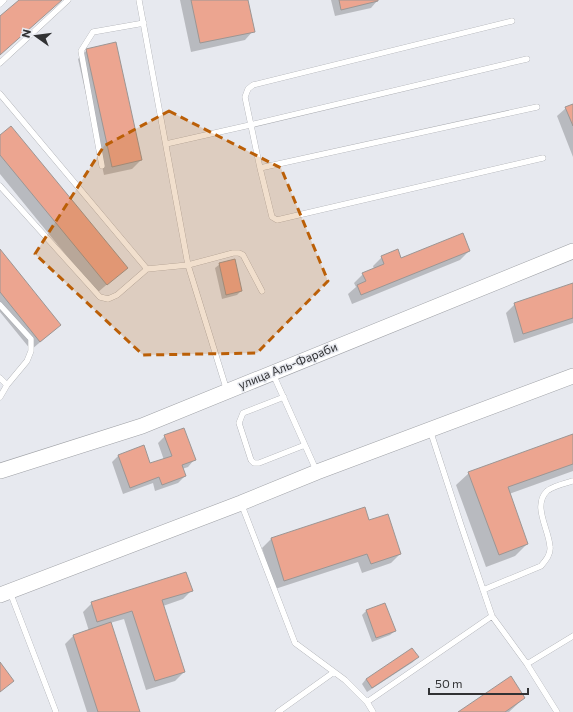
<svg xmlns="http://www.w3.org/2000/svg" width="573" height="712" viewBox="0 0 573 712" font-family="Commissioner,sans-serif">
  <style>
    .shadow { fill: #0003 }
    .building { fill: #eca590; stroke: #9c9694 }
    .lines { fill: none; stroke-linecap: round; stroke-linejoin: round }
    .lane-casing { stroke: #9fa1a6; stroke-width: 6 }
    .secondary-casing { stroke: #9fa1a6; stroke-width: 16 }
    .lane { stroke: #fff; stroke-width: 5.5 }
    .secondary { stroke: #fff; stroke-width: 15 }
    .marked { fill: #bb5f07; fill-opacity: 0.2; stroke: #bb5f07; stroke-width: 3; stroke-dasharray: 8 5; stroke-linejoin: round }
    .labels { text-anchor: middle; stroke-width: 3; stroke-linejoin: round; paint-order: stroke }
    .street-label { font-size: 12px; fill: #313234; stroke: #e7e9ef }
  </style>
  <rect width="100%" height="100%" fill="#e7e9ef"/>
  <!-- shadow -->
  <path class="shadow" d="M180,0H247L253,31L245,40L191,52Z
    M331,0H377V1L371,8L335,16Z
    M87,50L141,160L132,169L104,175L78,59Z
    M573,105V157L557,116L566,108Z
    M0,136L126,268L97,293L0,174Z
    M0,251L60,325L31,350L0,312Z
    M469,251L460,260L352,304L348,294L356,287L354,283L363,274L374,269L373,266L382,257L400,259Z
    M220,264L241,291L237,295L222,299L215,268Z
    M573,284V323L514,343L506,313L515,304Z
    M573,435V471L509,494L527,544L515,556L486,567L456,485L469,473Z
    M165,436L194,460L188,467L182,469L185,476L178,483L155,491L153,483L123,494L112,462L118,456L150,465L164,460L158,443Z
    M365,508L369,521L400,554L391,563L362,573L358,562L275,589L262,548L271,539Z
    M192,590L183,599L163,606L184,672L175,681L146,690L124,619L110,623L139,712H87L65,644L74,635L89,631L83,612L92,603Z
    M366,611L395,631L390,635L372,642L362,615Z
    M417,657L413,662L367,692L362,684L366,679Z
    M524,698L509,712H460Z"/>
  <!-- building -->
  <path class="building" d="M19,0H62L0,55V16Z
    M191,0H248L255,32L200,43Z
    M339,0H378V1L341,10Z
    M116,42L142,160L112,167L86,49Z
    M573,104V126L565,107Z
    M11,126L128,268L107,285L0,155V135Z
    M463,233L470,251L361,295L357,285L366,281L362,273L384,264L381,256L398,249L401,258Z
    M0,249L61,325L40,342L0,292Z
    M235,259L242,291L226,295L219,263Z
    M573,283V318L523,334L514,303Z
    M184,428L196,460L182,465L186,476L162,485L159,477L130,488L118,455L144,445L150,463L172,456L164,435Z
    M573,434V464L508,487L528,544L499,555L468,472Z
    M365,507L369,520L388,514L401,554L371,564L367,554L284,581L271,538Z
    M186,572L193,591L162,600L185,672L155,681L132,611L97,622L91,602Z
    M385,603L396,631L376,638L366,610Z
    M111,622L140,712H98L73,635Z
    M412,648L419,657L372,688L366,679Z
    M0,662L14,681L0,692Z
    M511,676L525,698L505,712H458Z"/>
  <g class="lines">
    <!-- lane casing -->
    <g class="lane-casing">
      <path id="lane" d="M139,0L188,265L227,391
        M0,4L4,0
        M512,21L253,85L248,89L245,97L260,168L272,217L277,220L543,158
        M0,63L68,0
        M0,94L147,269
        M166,144L250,125L527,59
        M102,166L81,51L93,32L144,23
        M260,168L537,107
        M0,186L100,297L108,299L117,295L147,269L188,265L233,253H239L243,255L262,291
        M0,305L31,339V351L27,361L7,385L0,397
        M273,374L317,472
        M0,378L7,385
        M284,397L243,413L239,423L251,460L254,463H259L305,445
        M430,430L461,525L492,616L527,664L557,712
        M241,503L295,643L345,680L367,702L373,712
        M483,590L541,566C546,560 551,554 550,547C549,529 532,506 547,491C553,486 566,483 573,481
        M10,592L56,712
        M527,664L573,636
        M367,702L492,616
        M278,712L334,672"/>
    </g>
    <!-- secondary casing -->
    <g class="secondary-casing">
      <path id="secondary" d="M0,471L142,426L573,251
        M0,595L241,503L317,472L573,376"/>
    </g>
    <!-- lane -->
    <use href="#lane" class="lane"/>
    <!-- secondary -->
    <use href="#secondary" class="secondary"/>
  </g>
  <!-- marked area -->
  <path class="marked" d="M169,111L281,168L328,281L257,353L143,355L35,254L104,146Z"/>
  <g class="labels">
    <!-- street labels -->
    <g class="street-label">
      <text transform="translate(288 366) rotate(-22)" y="4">улица Аль-Фараби</text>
    </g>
  </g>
  <!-- north arrow -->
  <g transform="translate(36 36) rotate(284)" stroke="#e7e9ef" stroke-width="3" paint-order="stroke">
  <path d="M0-3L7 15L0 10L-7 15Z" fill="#313234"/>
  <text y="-6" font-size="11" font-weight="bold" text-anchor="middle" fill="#313234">N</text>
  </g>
  <!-- scale -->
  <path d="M429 688v6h99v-6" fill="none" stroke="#313234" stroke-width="2"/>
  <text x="435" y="688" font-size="12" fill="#313234" stroke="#e7e9ef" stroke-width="3" paint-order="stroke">50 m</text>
</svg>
